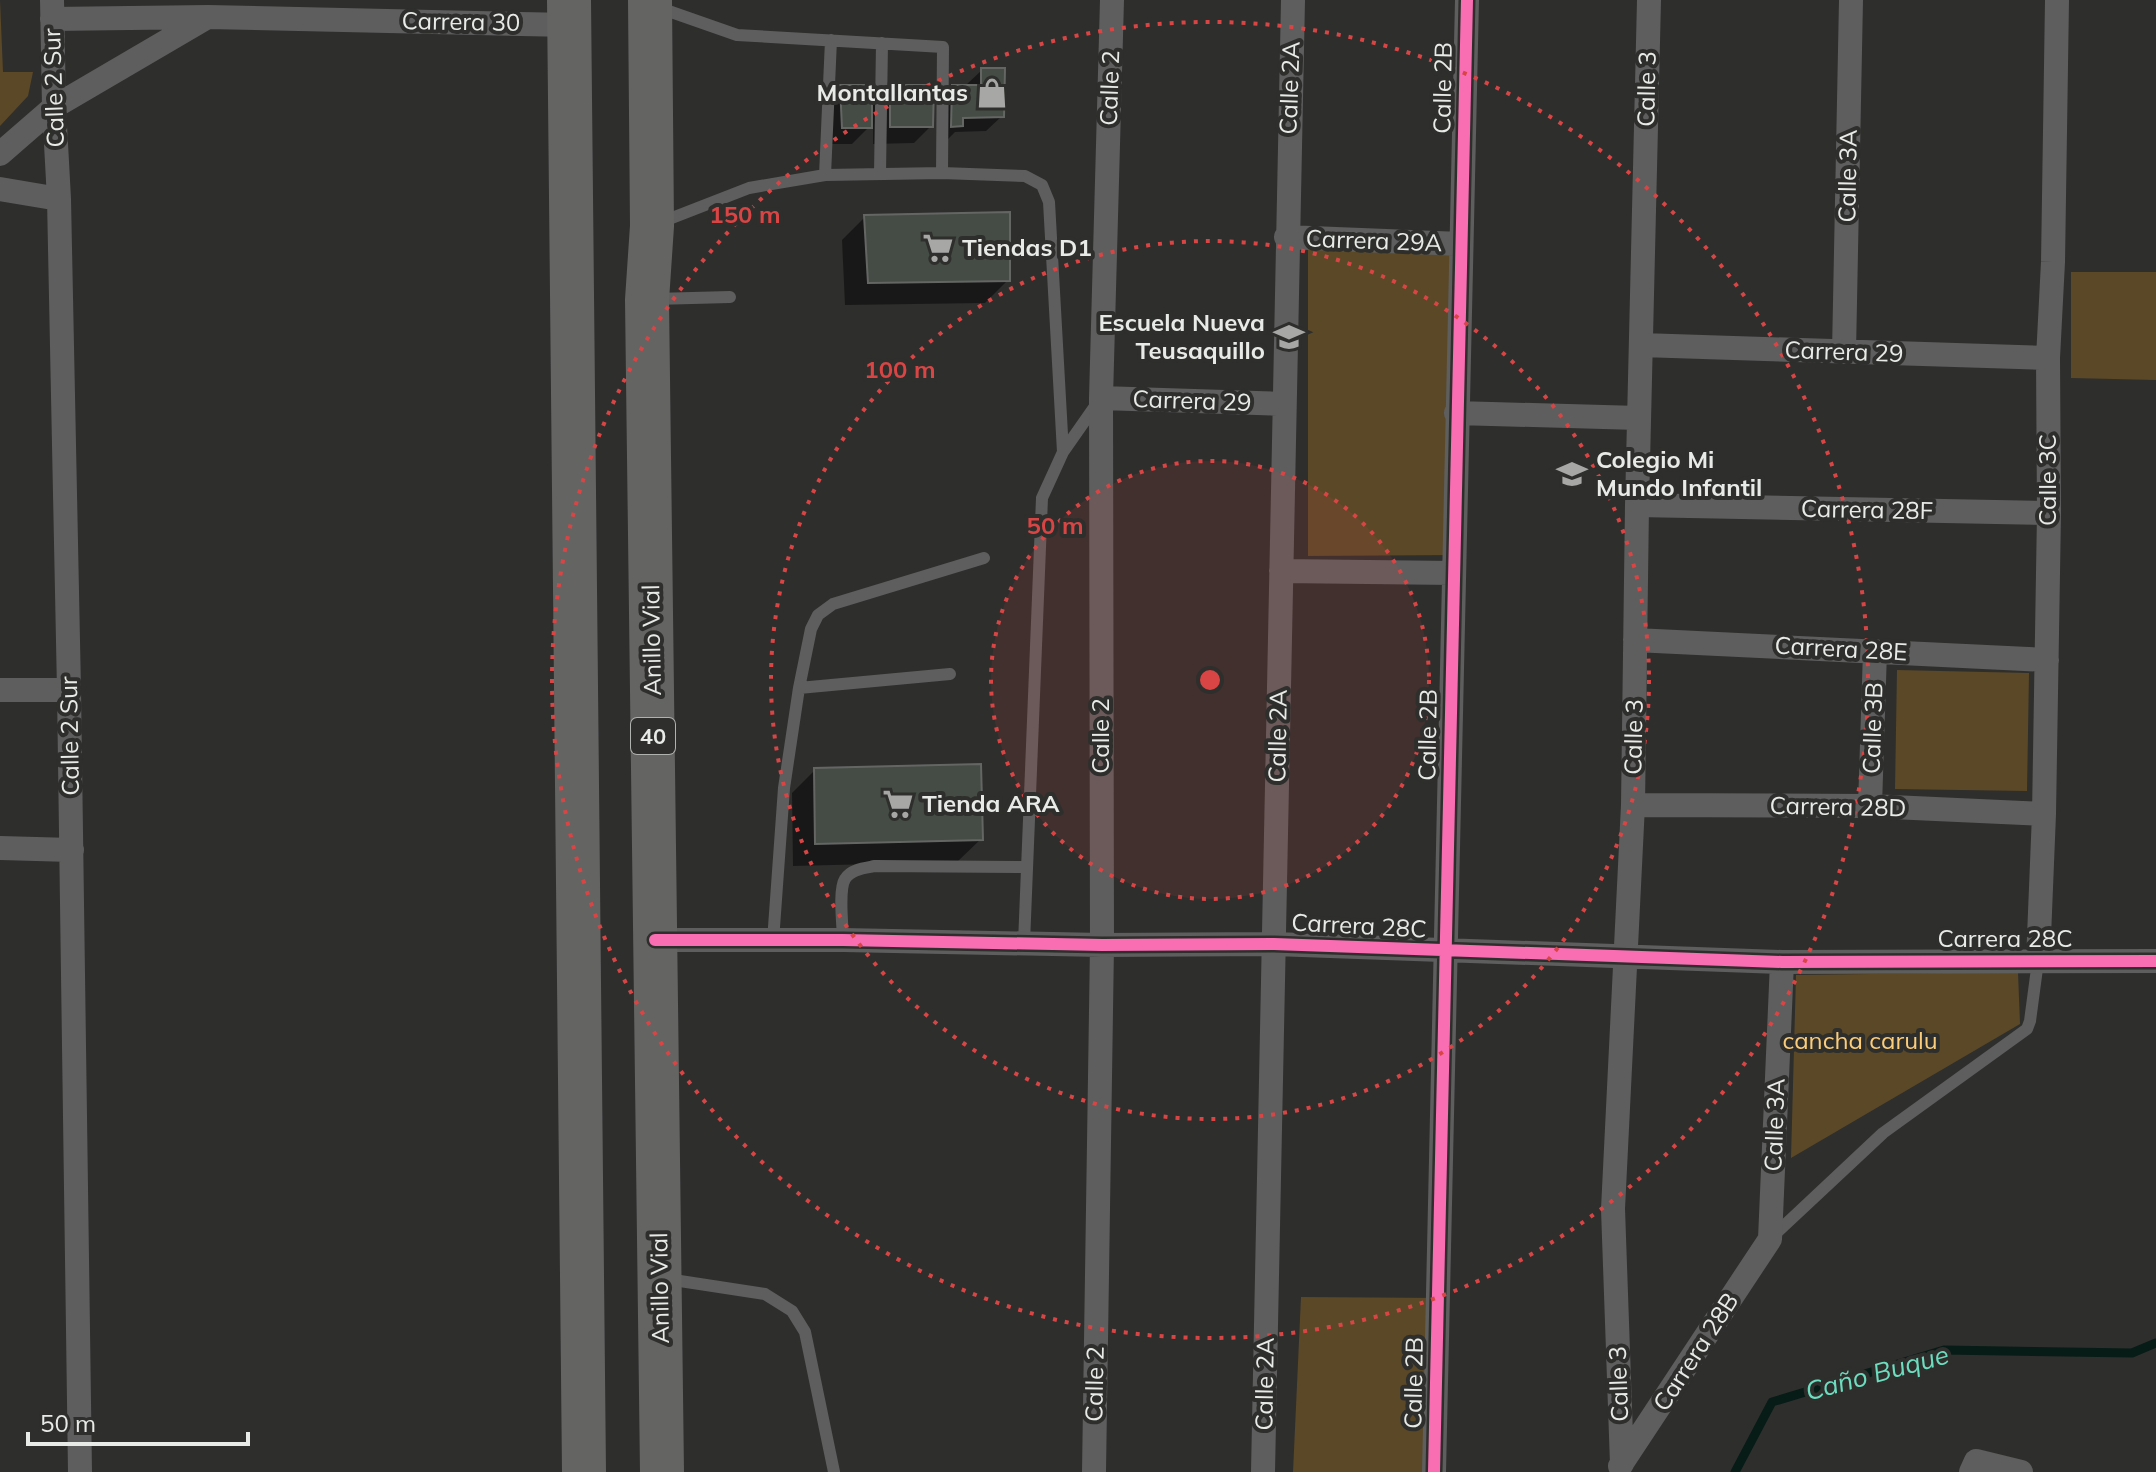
<svg xmlns="http://www.w3.org/2000/svg" width="2156" height="1472" viewBox="0 0 2156 1472" font-family="Mulish,sans-serif">
  <style>
    .green { fill: #5b4827 }
    .shadow { fill: #0007 }
    .lines { fill: none; stroke-linecap: round; stroke-linejoin: round }
    .stream { stroke: #071c16; stroke-width: 9 }
    .building { fill: #444c45; stroke: #646664; stroke-width: 2 }
    .lane { stroke: #5e5e5e; stroke-width: 12 }
    .street { stroke: #5e5e5e; stroke-width: 24 }
    .highway { stroke: #646463; stroke-width: 44 }
    .cycleway-casing { stroke: #2e2f2c; stroke-width: 17 }
    .cycleway { stroke: #f96db3; stroke-width: 12 }
    .ring { fill: none; stroke: #d94545; stroke-width: 4; stroke-dasharray: 4 8 }
    .labels { text-anchor: middle; stroke-width: 8; stroke-linejoin: round; paint-order: stroke }
    .shield { fill: #2e2f2c; stroke: #b0b2af; stroke-width: 2 }
    .shield-label { font-size: 22px; font-weight: bold; fill: #e8eae7 }
    .street-label { font-size: 24px; fill: #e8eae7; stroke: #2e2f2c }
    .poi-label { font-size: 24px; font-weight: bold; fill: #e8eae7; stroke: #2e2f2c; text-anchor: start }
    .park-label { font-size: 24px; fill: #fbcc7a; stroke: #2e2f2c }
    .water-label { font-size: 26px; font-style: italic; fill: #6cddbf; stroke: #2e2f2c }
    .centre { fill: #d94545; stroke: #2e2f2c; stroke-width: 4 }
    .ring-label { font-size: 24px; text-anchor: middle; font-weight: bold; fill: #d94545; stroke: #2e2f2c; stroke-width: 8; stroke-linejoin: round; paint-order: stroke }
  </style>
  <rect width="100%" height="100%" fill="#2e2e2d"/>
  <!-- green -->
  <path class="green" d="M0,0L3,72H33L28,96L0,126Z
    M1308,243L1465,246L1458,555L1308,556Z
    M2071,272H2156V380L2071,378Z
    M1897,670L2029,673L2027,791L1895,789Z
    M2018,972L2020,1024L1791,1158L1796,975Z
    M1301,1297L1445,1298L1442,1472H1293Z"/>
  <!-- shadow -->
  <path class="shadow" d="M982,70L1002,116L986,131L955,132L946,141L937,102L953,87L966,85Z
    M841,87L870,108L891,87L931,126L914,143L873,144V123L852,144H826L824,104Z
    M865,217L1008,280L985,303L845,305L842,240Z
    M815,770L981,839L957,862L793,866L792,793Z"/>
  <g class="lines">
    <!-- stream -->
    <path class="stream" d="M1735,1472L1772,1402L1944,1350L2132,1353L2156,1343"/>
  </g>
  <!-- building -->
  <path class="building" d="M981,68H1005L1004,117L963,118V126L951,127L952,85H981Z
    M840,85H872V128H842Z
    M890,85H934L933,127H890Z
    M1010,212V281L868,283L864,215Z
    M981,764L983,840L815,844L814,768Z"/>
  <g class="lines">
    <!-- lane -->
    <path class="lane" d="M657,7L737,35L943,47L942,173
      M880,174L882,43
      M825,175L831,40
      M659,223L749,188L825,175L942,173L1025,176L1042,185L1049,202L1063,452
      M654,299L730,297
      M799,688L950,674
      M843,940C843,927 838,890 845,879C851,869 865,868 875,866L1026,867
      M773,941L784,788L799,688L811,629L818,615L833,604L984,558
      M1024,943L1042,498L1063,452L1098,402
      M1772,1237L1883,1133L2027,1029L2030,1021L2038,961
      M667,1279L765,1294L792,1311L805,1332L834,1472"/>
    <!-- street -->
    <path class="street" d="M52,0L54,107L59,199L69,690L80,1472
      M52,19L208,17L570,25
      M0,154L54,107L206,18
      M0,189L59,199
      M1286,237L1461,244
      M1641,345L2048,358
      M1844,352L1851,0
      M1101,398L1284,404
      M1456,413L1639,418
      M1637,505L2049,513
      M1281,571L1454,573
      M1635,640L2047,660
      M0,690H69
      M1633,805L1870,806L2044,814
      M1870,806L1875,651
      M0,848L72,850
      M655,940H843L1102,945L1274,944L1782,962L2156,961
      M2038,961L2044,814L2049,513L2048,358L2053,262L2057,0
      M1622,1464L1613,1209L1633,805L1637,505L1649,0
      M1620,1466L1770,1239L1782,962
      M1094,1472L1102,945L1101,398L1112,0
      M1263,1472L1293,0
      M1434,1472L1467,0
      M1971,1472L1976,1461L2021,1472"/>
    <!-- highway -->
    <path class="highway" d="M569,0L584,1472
      M650,0L652,226L647,300L662,1472"/>
    <!-- cycleway casing -->
    <g class="cycleway-casing">
      <path id="cycleway" d="M655,940H843L1102,945L1274,944L1782,962L2156,961
        M1434,1472L1467,0"/>
    </g>
    <!-- cycleway -->
    <use href="#cycleway" class="cycleway"/>
  </g>
  <!-- distance rings -->
  <circle cx="1210" cy="680" r="219" fill="#d94545" fill-opacity=".12"/>
  <g class="ring">
    <circle cx="1210" cy="680" r="219"/>
    <circle cx="1210" cy="680" r="439"/>
    <circle cx="1210" cy="680" r="658"/>
  </g>
  <!-- icons -->
  <defs>
    <g id="shop-bare" transform="scale(2.4)"><path d="M-5-2.5h2.3a2.7 3.5 0 0 1 5.4 0H5L5.5 6h-11ZM-1.5-2.5h3a1.5 2.3 0 0 0-3 0Z" fill="#a7a8a6" stroke="#2e2f2c" stroke-width="2.5" paint-order="stroke"/></g>
    <g id="supermarket-bare" transform="scale(2.4)"><path d="M-6-5.5h2.5l.6 2H6L4.5 2H-2.5L-4.4-4H-6ZM-1.5 3.2a1.3 1.3 0 1 0 .1 0ZM3 3.2a1.3 1.3 0 1 0 .1 0Z" fill="#a7a8a6" stroke="#2e2f2c" stroke-width="2.5" paint-order="stroke"/></g>
    <g id="school-bare" transform="scale(2.4)"><path d="M0-5L7-2L0 1L-7-2ZM-4 1L0 2.5L4 1V4Q0 6-4 4Z" fill="#a7a8a6" stroke="#2e2f2c" stroke-width="2.5" paint-order="stroke"/></g>
  </defs>
  <g fill-rule="evenodd">
    <use href="#shop-bare" x="992" y="93"/>
    <use href="#supermarket-bare" x="938" y="248"/>
    <use href="#school-bare" x="1289" y="337"/>
    <use href="#school-bare" x="1572" y="474"/>
    <use href="#supermarket-bare" x="898" y="804"/>
  </g>
  <g class="labels">
    <!-- shield labels -->
    <rect class="shield" x="631" y="718" width="44" height="36" rx="6"/>
    <g class="shield-label">
      <text x="653" y="744">40</text>
    </g>
    <!-- street labels -->
    <g class="street-label">
      <text transform="translate(461 22) rotate(1)" y="8">Carrera 30</text>
      <text transform="translate(54 88) rotate(-92)" y="8">Calle 2 Sur</text>
      <text transform="translate(1110 88) rotate(-88)" y="8">Calle 2</text>
      <text transform="translate(1290 88) rotate(-88)" y="8">Calle 2A</text>
      <text transform="translate(1443 88) rotate(-89)" y="8">Calle 2B</text>
      <text transform="translate(1647 89) rotate(-89)" y="8">Calle 3</text>
      <text transform="translate(1848 176) rotate(-89)" y="8">Calle 3A</text>
      <text transform="translate(1374 241) rotate(2)" y="8">Carrera 29A</text>
      <text transform="translate(1844 352) rotate(2)" y="8">Carrera 29</text>
      <text transform="translate(1192 401) rotate(2)" y="8">Carrera 29</text>
      <text transform="translate(2048 480) rotate(-90)" y="8">Calle 3C</text>
      <text transform="translate(1867 510) rotate(1)" y="8">Carrera 28F</text>
      <text transform="translate(652 640) rotate(-91)" y="8">Anillo Vial</text>
      <text transform="translate(1841 649) rotate(3)" y="8">Carrera 28E</text>
      <text transform="translate(1873 728) rotate(-88)" y="8">Calle 3B</text>
      <text transform="translate(1428 735) rotate(-89)" y="8">Calle 2B</text>
      <text transform="translate(70 736) rotate(-91)" y="8">Calle 2 Sur</text>
      <text transform="translate(1101 736) rotate(-90)" y="8">Calle 2</text>
      <text transform="translate(1278 736) rotate(-89)" y="8">Calle 2A</text>
      <text transform="translate(1634 737) rotate(-89)" y="8">Calle 3</text>
      <text transform="translate(1838 807) rotate(1)" y="8">Carrera 28D</text>
      <text transform="translate(1359 926) rotate(3)" y="8">Carrera 28C</text>
      <text x="2005" y="947">Carrera 28C</text>
      <text transform="translate(1775 1125) rotate(-88)" y="8">Calle 3A</text>
      <text transform="translate(660 1288) rotate(-91)" y="8">Anillo Vial</text>
      <text transform="translate(1696 1352) rotate(-57)" y="8">Carrera 28B</text>
      <text transform="translate(1414 1383) rotate(-89)" y="8">Calle 2B</text>
      <text transform="translate(1095 1384) rotate(-89)" y="8">Calle 2</text>
      <text transform="translate(1265 1384) rotate(-89)" y="8">Calle 2A</text>
      <text transform="translate(1619 1384) rotate(-92)" y="8">Calle 3</text>
    </g>
    <!-- poi labels -->
    <g class="poi-label">
      <text x="968" y="101" text-anchor="end">Montallantas</text>
      <text x="962" y="256">Tiendas D1</text>
      <text x="1265" y="331" text-anchor="end">Escuela Nueva<tspan x="1265" dy="28">Teusaquillo</tspan></text>
      <text x="1596" y="468">Colegio Mi<tspan x="1596" dy="28">Mundo Infantil</tspan></text>
      <text x="922" y="812">Tienda ARA</text>
    </g>
    <!-- park labels -->
    <g class="park-label">
      <text x="1860" y="1049">cancha carulu</text>
    </g>
    <!-- water labels -->
    <g class="water-label">
      <text transform="translate(1877 1373) rotate(-15)" y="9">Caño Buque</text>
    </g>
  </g>
  <circle cx="1210" cy="680" r="12" class="centre"/>
  <g class="ring-label">
    <text x="745" y="223">150 m</text>
    <text x="900" y="378">100 m</text>
    <text x="1055" y="534">50 m</text>
  </g>
  <!-- scale -->
  <path d="M28 1432v12h220v-12" fill="none" stroke="#e8eae7" stroke-width="4"/>
  <text x="40" y="1432" font-size="24" fill="#e8eae7" stroke="#2e2f2c" stroke-width="6" paint-order="stroke">50 m</text>
</svg>
